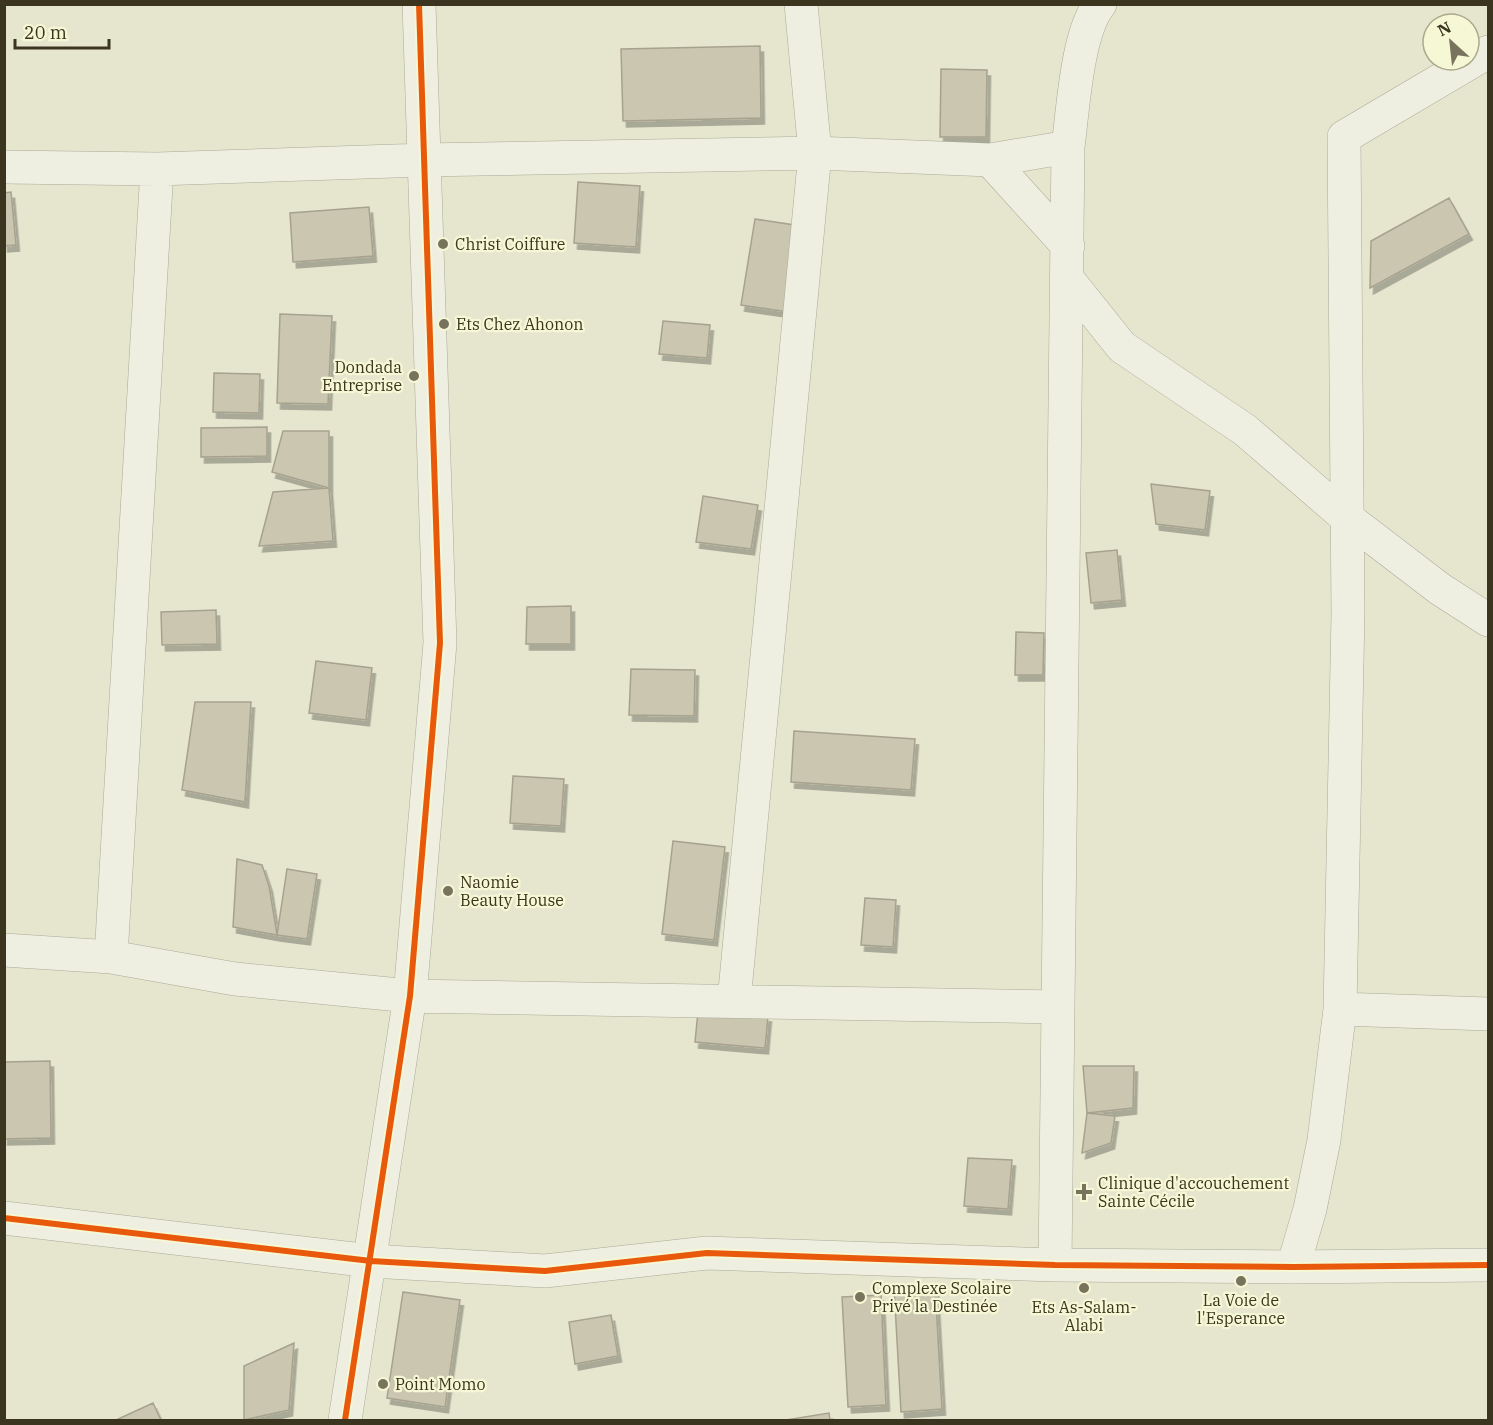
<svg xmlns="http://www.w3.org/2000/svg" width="1493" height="1425" viewBox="0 0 1493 1425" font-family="'IBM Plex Serif',serif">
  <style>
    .building { fill: #cac6b0; stroke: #a7a28e; stroke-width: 1.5; filter: url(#shadow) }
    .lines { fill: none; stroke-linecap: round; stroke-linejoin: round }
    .minor-casing { stroke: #abaa98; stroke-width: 34 }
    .minor { stroke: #eeeee1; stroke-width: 33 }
    .cycleway-casing { stroke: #f6f7d5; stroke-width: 10 }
    .cycleway { stroke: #e8590c; stroke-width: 6 }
    .poi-dot { fill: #77735d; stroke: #f6f7d5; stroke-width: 2 }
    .labels { text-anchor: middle; stroke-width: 4.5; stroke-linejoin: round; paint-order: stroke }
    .poi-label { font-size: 16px; fill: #3b351f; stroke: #f6f7d5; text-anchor: start }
  </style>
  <defs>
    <filter id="shadow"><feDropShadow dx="3.5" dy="6" stdDeviation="0" flood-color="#0004"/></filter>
  </defs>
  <rect width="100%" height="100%" fill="#e6e6cf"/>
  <!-- building -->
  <path class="building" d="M760,46L761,118L623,121L621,49Z
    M941,69L987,70L986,137H940Z
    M578,182L640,186L636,247L574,243Z
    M11,192L16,245L4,246V193Z
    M1449,198L1469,234L1370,288L1371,241Z
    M369,207L373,256L293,262L290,213Z
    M755,219L801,226L788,312L741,305Z
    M280,314L332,316L328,404L277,403Z
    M663,321L710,325L707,358L659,354Z
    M214,373L260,374L259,413L213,412Z
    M267,427V456L201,457V428Z
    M283,431H329V488L272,472Z
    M1151,484L1210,491L1205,530L1156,524Z
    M329,488L333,541L259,546L273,492Z
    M703,496L758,505L751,549L696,542Z
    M1117,550L1122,600L1091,603L1086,553Z
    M571,606V644H526L527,607Z
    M216,610L217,644L162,645L161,612Z
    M1016,632L1044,633L1043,675H1015Z
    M316,661L372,668L366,720L309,713Z
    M631,669L695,670L694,716L629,715Z
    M195,702H251L245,802L182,790Z
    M794,731L915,739L911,790L791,782Z
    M513,776L564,779L561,826L510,823Z
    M673,841L725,847L714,940L662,934Z
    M237,859L262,865L269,886L277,935L233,927Z
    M287,869L317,874L307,939L277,935Z
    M865,898L896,900L893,947L861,945Z
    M698,1011L768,1016L765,1048L695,1042Z
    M50,1061L51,1138L4,1139V1062Z
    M1083,1066H1134L1133,1108L1087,1113Z
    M1087,1113L1115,1116L1111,1143L1082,1153Z
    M968,1158L1012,1160L1008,1209L964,1206Z
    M935,1285L942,1409L901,1412L894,1287Z
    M403,1292L460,1300L445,1407L387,1398Z
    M881,1295L886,1405L848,1407L842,1297Z
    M611,1315L618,1356L575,1364L569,1322Z
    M294,1343L289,1410L244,1420V1366Z
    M153,1403L161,1420H116Z
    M829,1413L830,1420H786Z"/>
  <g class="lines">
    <!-- minor casing -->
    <g class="minor-casing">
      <path id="minor" d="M990,160L1068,246
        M4,167L157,169L424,160L815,153L990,160L1068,147
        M1066,277L1122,347L1245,430L1347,518L1440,589L1488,620
        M4,950L111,957L235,979L410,996L1058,1007
        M111,957L157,169
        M734,1001L815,153L801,4
        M1340,1009L1488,1014
        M4,1218L371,1261L545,1271L707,1253L1055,1265L1293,1267L1488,1265
        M1055,1265L1068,147C1073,110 1077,32 1100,4
        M1293,1267L1310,1209L1324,1140L1340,1009L1348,613L1344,137L1488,52
        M345,1420L410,996L440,643L419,4"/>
    </g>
    <!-- minor -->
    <use href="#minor" class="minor"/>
    <!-- cycleway casing -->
    <g class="cycleway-casing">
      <path id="cycleway" d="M4,1218L371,1261L545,1271L707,1253L1055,1265L1293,1267L1488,1265
        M345,1420L410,996L440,643L419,4"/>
    </g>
    <!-- cycleway -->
    <use href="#cycleway" class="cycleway"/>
  </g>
  <!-- markers -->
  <g class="poi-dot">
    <circle cx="443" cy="244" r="6"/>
    <circle cx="444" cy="324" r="6"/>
    <circle cx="414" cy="376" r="6"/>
    <circle cx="448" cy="891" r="6"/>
    <path d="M1081 1183h6v6h6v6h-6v6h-6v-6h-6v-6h6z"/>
    <circle cx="1241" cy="1281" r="6"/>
    <circle cx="1084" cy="1288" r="6"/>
    <circle cx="860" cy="1297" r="6"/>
    <circle cx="383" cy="1384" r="6"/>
  </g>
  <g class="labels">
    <!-- poi labels -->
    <g class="poi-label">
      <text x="455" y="250">Christ Coiffure</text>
      <text x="456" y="330">Ets Chez Ahonon</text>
      <text x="402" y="373" text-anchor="end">Dondada<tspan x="402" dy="18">Entreprise</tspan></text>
      <text x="460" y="888">Naomie<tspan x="460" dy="18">Beauty House</tspan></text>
      <text x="1098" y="1189">Clinique d'accouchement<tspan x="1098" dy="18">Sainte Cécile</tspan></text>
      <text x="872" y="1294">Complexe Scolaire<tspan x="872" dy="18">Privé la Destinée</tspan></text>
      <text x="1241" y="1306" text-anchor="middle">La Voie de<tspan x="1241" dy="18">l'Esperance</tspan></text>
      <text x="1084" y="1313" text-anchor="middle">Ets As-Salam-<tspan x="1084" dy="18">Alabi</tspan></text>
      <text x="395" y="1390">Point Momo</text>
    </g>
  </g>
  <!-- border -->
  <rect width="1493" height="1425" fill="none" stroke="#3b351f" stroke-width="12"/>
  <!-- north arrow -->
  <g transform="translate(1451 42) rotate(333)"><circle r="28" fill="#f6f7d5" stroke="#aba98c" stroke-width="1.5"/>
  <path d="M0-4.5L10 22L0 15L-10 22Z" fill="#77735d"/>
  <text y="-9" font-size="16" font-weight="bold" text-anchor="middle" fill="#3b351f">N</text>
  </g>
  <!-- scale -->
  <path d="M15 39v9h94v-9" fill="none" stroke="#3b351f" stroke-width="3"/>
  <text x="24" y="39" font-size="18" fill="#3b351f" stroke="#f6f7d5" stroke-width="4.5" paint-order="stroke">20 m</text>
</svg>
